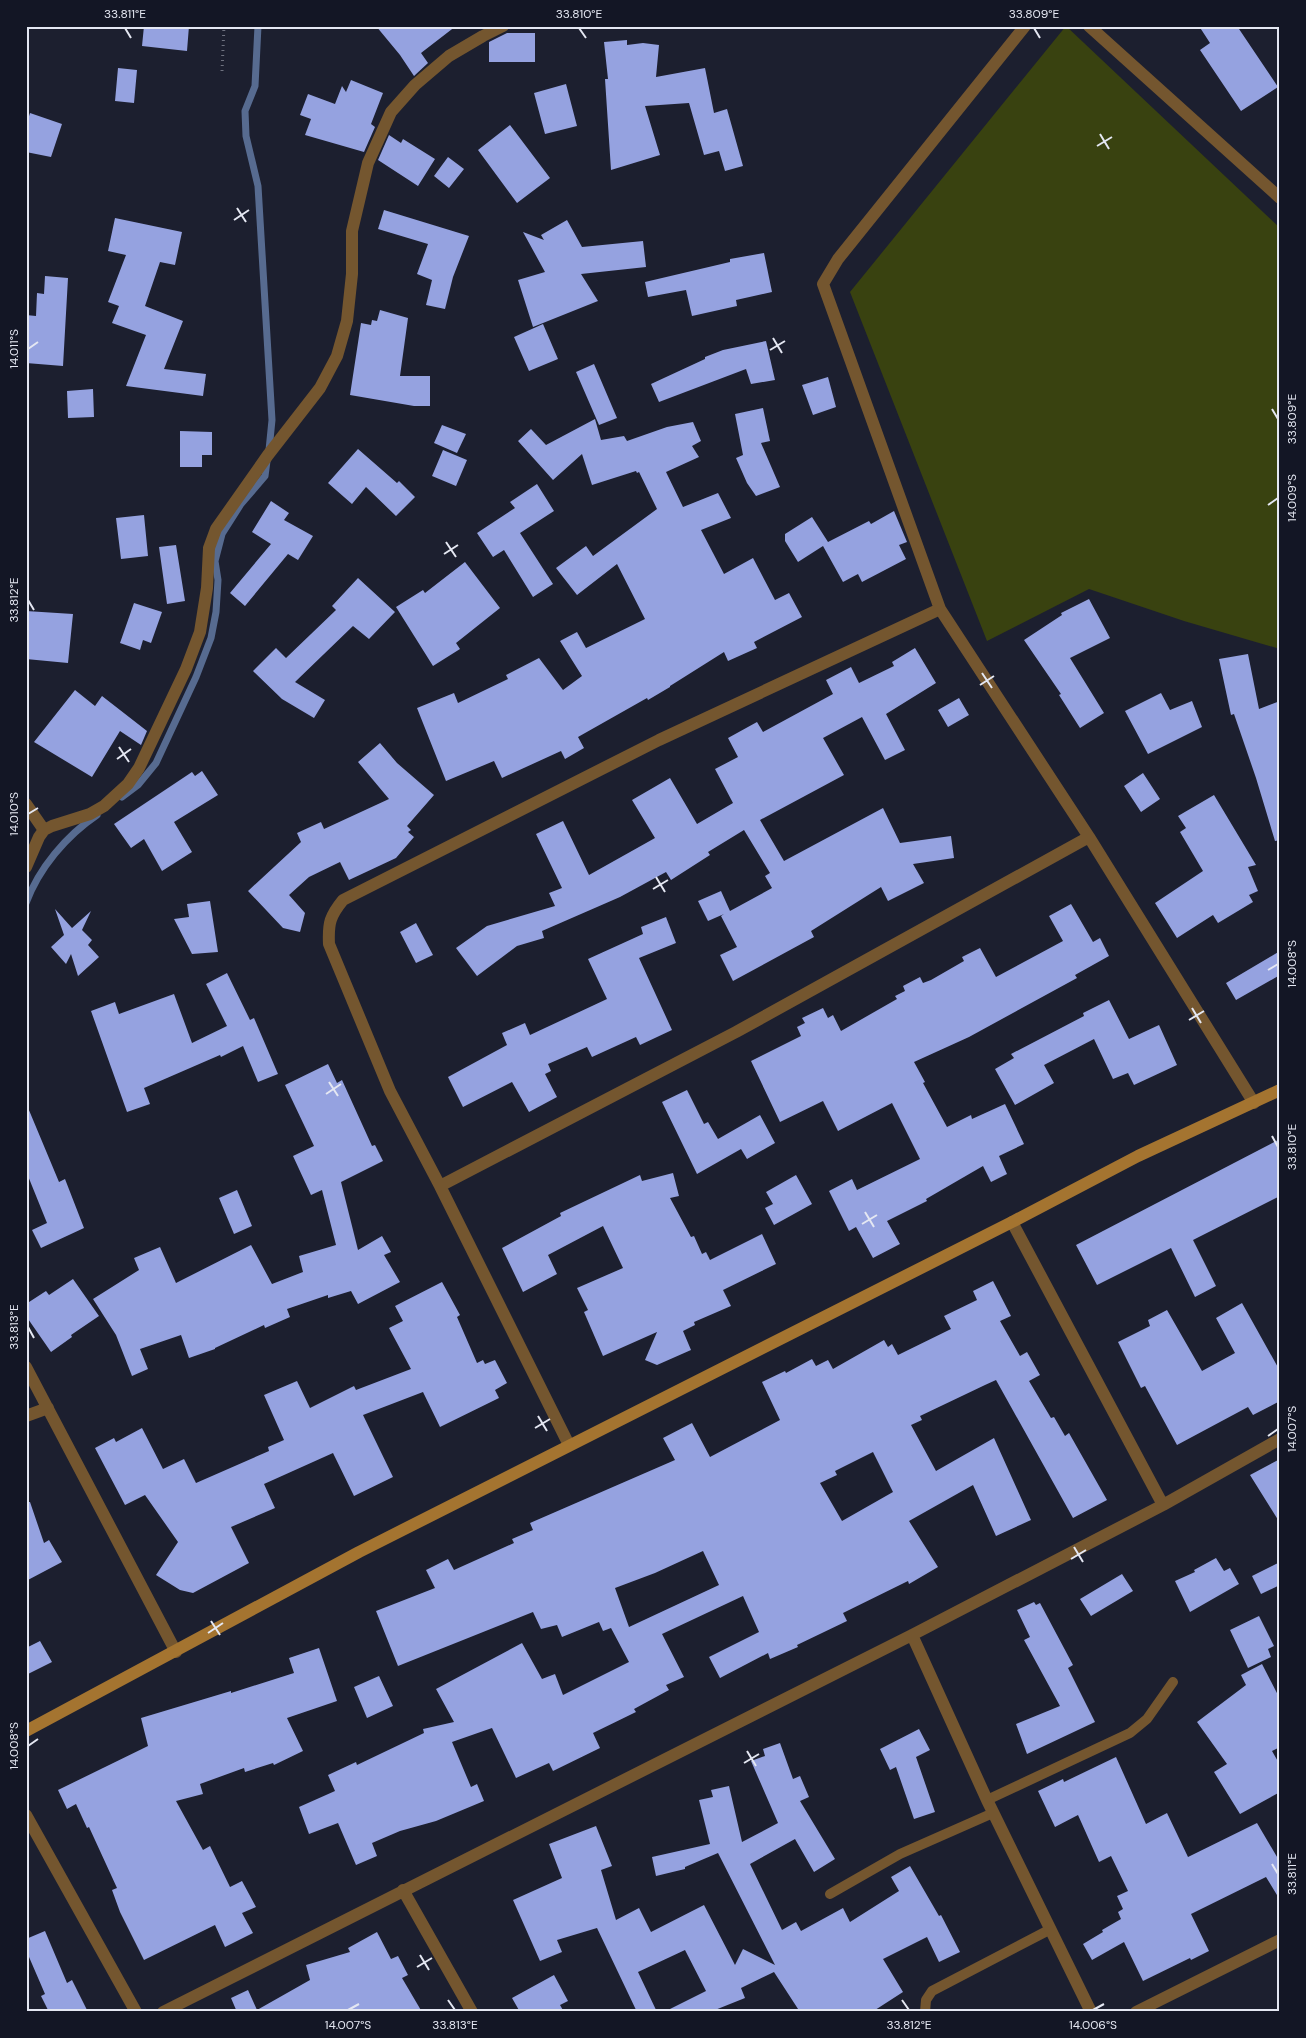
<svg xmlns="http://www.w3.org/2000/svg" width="1306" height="2038" viewBox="0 0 1306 2038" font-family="'DM Sans',sans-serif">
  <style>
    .green { fill: #394210 }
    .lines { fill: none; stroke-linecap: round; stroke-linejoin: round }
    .stream { stroke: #576b90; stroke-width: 7 }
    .building { fill: #95a2e0; fill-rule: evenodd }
    .path { stroke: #6f7280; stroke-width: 3; stroke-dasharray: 1 4; stroke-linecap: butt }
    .lane { stroke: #74562f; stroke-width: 10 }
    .street { stroke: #74562f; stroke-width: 12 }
    .secondary { stroke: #a47430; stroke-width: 12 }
    .ticks { fill: none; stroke: #e4e7f2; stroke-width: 2 }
    .neatline { fill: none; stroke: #e4e7f2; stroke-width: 2 }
    .ticks-label { font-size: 12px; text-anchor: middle; fill: #e4e7f2 }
  </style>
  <rect width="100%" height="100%" fill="#1c1f2f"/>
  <!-- green -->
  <path class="green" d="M1066,26L1280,228V649L1184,621L1089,589L987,641L850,292Z"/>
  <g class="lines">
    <!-- stream -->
    <path class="stream" d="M258,26L255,86L245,111L246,136L258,186L272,420L269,450
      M122,797L138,785L156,763L196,677L211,638L216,612L218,580L215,561L222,534L241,504L265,476L267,461
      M26,903C39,868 66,836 97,815"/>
  </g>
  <!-- building -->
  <path class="building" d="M144,26H189L187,51L142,46Z
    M376,26H456L421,53L428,63L414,76L400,55Z
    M1199,26H1237L1278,87L1241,111L1200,50L1210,43Z
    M507,33H535V62H489V42Z
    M627,40V45L643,43L659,45L656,77L705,68L714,113L727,109L743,166L725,171L719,151L704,155L689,103L645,106L660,155L611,170L605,79H608L604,42Z
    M118,68L137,70L134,103L115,101Z
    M351,80L383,93L371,124L375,127L364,152L305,135L311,119L300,115L308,94L335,104L342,86L346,92Z
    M566,84L577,126L545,134L534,93Z
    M30,113L62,124L51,157L26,152V126Z
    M510,125L550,178L517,203L478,150Z
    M389,135L401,143L403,139L435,159L418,186L378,160Z
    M448,157L464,169L449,188L434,176Z
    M384,210L469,236L453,277L445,309L426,305L432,280L417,274L428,244L378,229Z
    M115,218L182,232L175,265L160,262L145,306L183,321L164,369L206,374L203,396L126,386L146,335L112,323L119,306L108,302L126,255L108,251Z
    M567,220L582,247L643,241L646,267L581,274L598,301L533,327L518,280L545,272L523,232L544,240L541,235Z
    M764,253L772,292L736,300L737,306L692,316L686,290L648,297L645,282L730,262V259Z
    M45,276L68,278L63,366L26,363V315L36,316L37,293L44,294Z
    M380,310L408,318L400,376H430V406H414L350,395L361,323L371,325L372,320L377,321Z
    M543,324L558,359L529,371L514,337Z
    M766,341L775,380L751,384L746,369L659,402L651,384L705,359V357L723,350Z
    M594,364L617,418L599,425L576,372Z
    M828,377L836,407L813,415L802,385Z
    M93,389L94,417L68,418L67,391Z
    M763,408L770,441L761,443L780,487L756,496L747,483L736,458L743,455L735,414Z
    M595,419L601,440L624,436L627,441L667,427L693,422L701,441L692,446L699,457L666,472L683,507L718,493L731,518L701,530L724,574L753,558L775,600L789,593L802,617L754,642L757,648L728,661L724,652L670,686V687L648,700L647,698L578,737L584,748L565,759L561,751L502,778L494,761L446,781L417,708L454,693L458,703L508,679L506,675L539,658L563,690L582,676L560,641L577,632L586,648L645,619L617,564L577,595L556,568L586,546L593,556L657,509L639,472L637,473L636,471L592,485L582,454L553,480L518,441L531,429L546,445Z
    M442,425L466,434L457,453L434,443Z
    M180,431L212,432V455H202V467H180Z
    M358,449L397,483L399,481L415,497L396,516L366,487L352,504L328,483Z
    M443,450L467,460L456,486L432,476Z
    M537,484L554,511L520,533L553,584L533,597L504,550L493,557L477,533L515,508L510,502Z
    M271,501L289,513L284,520L313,536L298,560L288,554L245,606L230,593L271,544L252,532Z
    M894,511L907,542L899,545L906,559L862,582L858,574L843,582L823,546L798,562L785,541V534L812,517L828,542L869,521L871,524Z
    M144,515L148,556L121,559L116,518Z
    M176,545L185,601L167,604L159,547Z
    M465,562L500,608L456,643L460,649L433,666L396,607L423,590L425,593Z
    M358,578L395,612L369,639L353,626L295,682L325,700L314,718L282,699L253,671L276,648L286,658L336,610L332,606Z
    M1089,599L1110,638L1070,658L1104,713L1080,728L1059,695L1061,694L1024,640L1062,615L1061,613Z
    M134,603L162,612L151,643L143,640L140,650L120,643Z
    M26,611L73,614L68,663L26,659Z
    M915,648L936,683L886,714L905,750L885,760L862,717L823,738L844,775L760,820L784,861L883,808L900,843L951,836L954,858L913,864L924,883L888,901L881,887L811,931L814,937L733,981L720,955L737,947L721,916L724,914L708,921L698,901L721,891L730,911L772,888L765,876L770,873L744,830L708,852L710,855L671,880L666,872L620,897L542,931L544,938L517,946L477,976L456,948L487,926L555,906L549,893L562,888L536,834L563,821L589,875L655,838L632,800L670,778L697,824L733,803L715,769L738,757L728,738L757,722L763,732L833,694L826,680L851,667L859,683L894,666L892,662Z
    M1248,654L1259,709L1280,701V840L1275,841L1256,778L1234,714L1231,715L1219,659Z
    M75,690L95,706L102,696L147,731L141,745L120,731L92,777L34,742Z
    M1161,693L1170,710L1192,701L1202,727L1148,754L1125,711Z
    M959,698L969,715L948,727L938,710Z
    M380,743L397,763L434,795L407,826L411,830L408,832L414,837L396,858L349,880L340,862L309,877L289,895L305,913L300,932L283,928L248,891L301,842L297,833L321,822L324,829L389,799L358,762Z
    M202,771L218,795L174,822L192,852L162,871L144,839L131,848L114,824L192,772L195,776Z
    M1143,773L1160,799L1141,812L1124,786Z
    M1214,795L1256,865L1248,867L1258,891L1249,895L1253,902L1218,923L1213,915L1177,938L1155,903L1203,871L1180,832L1186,828L1178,816Z
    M210,901L218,952L192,954L174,919L189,917L187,904Z
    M1071,904L1093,942L1100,938L1109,956L1075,975L1077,978L969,1037L914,1062L925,1082L923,1083L947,1127L971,1115L972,1119L1005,1104L1024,1144L999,1156L1007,1174L991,1182L983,1166L926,1199L927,1201L887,1221L900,1244L873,1258L856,1227L849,1231L829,1191L852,1179L857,1190L920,1159L892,1103L838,1131L823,1101L780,1122L751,1061L801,1036L797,1027L805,1023L802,1018L823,1008L828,1018L833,1015L841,1031L897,999L895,996L905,991L903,986L920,977L923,983L931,980L964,961L962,957L980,948L996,977L1063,941L1049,916Z
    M55,909L72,928L91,911L82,930L92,940L88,945L99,957L78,976L71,954L66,964L51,947L64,935Z
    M666,917L676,943L639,958L672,1030L640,1045L636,1037L592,1057L587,1047L548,1064L551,1071L545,1074L557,1097L529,1112L512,1082L463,1107L448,1077L507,1045L502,1033L525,1023L530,1035L607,999L588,959L643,934L641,927Z
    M416,923L433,955L416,963L400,932Z
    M1280,951V975L1236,1000L1226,983Z
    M227,973L250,1020L254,1018L278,1074L258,1082L243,1046L221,1057L220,1055L144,1088L150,1104L127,1112L91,1011L115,1002L119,1014L174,994L192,1043L227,1026L206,984Z
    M1109,1000L1129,1039L1159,1025L1177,1065L1134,1085L1128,1073L1113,1079L1094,1039L1044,1065L1054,1083L1015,1105L995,1069L1014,1058L1011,1054L1084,1016L1083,1013Z
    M328,1064L337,1083L342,1080L372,1146L375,1145L383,1161L341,1182L358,1250L382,1236L391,1252L384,1255L400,1282L358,1304L351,1291L328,1298V1295L287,1309L290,1317L265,1328L264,1325L215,1348V1349L189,1358L181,1335L140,1349L148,1369L132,1376L116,1335L93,1299L139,1270L134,1258L160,1247L176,1283L251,1245L272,1284L303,1272L299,1256L336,1245L322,1190L311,1195L293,1156L314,1146L285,1085Z
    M687,1090L704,1124L708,1122L718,1139L760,1115L775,1143L747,1159L741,1149L697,1174L662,1102Z
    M26,1103L59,1182L65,1179L84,1228L41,1248L32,1230L47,1223L26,1171Z
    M1280,1139V1196L1193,1240L1216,1286L1195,1297L1171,1248L1097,1285L1076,1245Z
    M673,1173L679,1196L670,1198L691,1237L694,1236L702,1254L706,1252L710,1260L762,1234L776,1264L723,1290L731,1306L694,1322L695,1325L683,1331L691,1350L657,1365L645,1360L657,1332L603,1356L584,1312L588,1310L577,1288L623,1268L603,1226L548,1255L557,1274L523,1292L502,1248L561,1216L560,1213L640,1175L642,1181Z
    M796,1175L812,1204L774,1225L765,1208L773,1204L766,1192Z
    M237,1190L252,1226L234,1234L219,1198Z
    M73,1279L99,1316L71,1335L72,1337L51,1352L26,1316V1304L46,1291L49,1295Z
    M993,1281L1011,1316L1000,1321L1020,1356L1027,1352L1040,1375L1029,1381L1051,1418L1054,1417L1065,1436L1069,1433L1107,1500L1073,1518L996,1380L985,1385L920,1416L922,1420L911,1425L936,1471L994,1438L1031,1520L996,1536L973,1485L909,1521L938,1567L909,1584L908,1581L843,1613L847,1621L797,1645L798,1647L770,1659L768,1653L720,1678L709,1657L759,1632L743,1596L662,1634L684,1677L666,1685L669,1690L634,1709L636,1712L593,1733L600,1748L553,1771L549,1763L516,1778L492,1728L452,1742L471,1787L477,1784L484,1801L436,1821L400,1831L372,1843L377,1856L356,1865L338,1823L309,1834L299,1807L335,1791L328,1775L356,1762L357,1765L424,1733L423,1729L454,1722L436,1689L522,1643L542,1679L555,1674L563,1695L629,1662L611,1628L603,1631L599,1622L562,1637L557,1625L541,1629L533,1612L398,1666L376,1611L435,1588L426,1570L448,1559L454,1570L514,1543L512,1539L533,1530L530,1523L675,1460L663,1438L692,1423L710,1457L780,1420L762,1382L785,1371L786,1373L812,1359L816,1366L828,1360L833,1369L884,1340L888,1347L892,1344L898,1355L951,1329L944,1316L977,1300L973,1291ZM873,1452L893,1492L842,1521L820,1483L837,1475L835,1471ZM703,1551L719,1585L629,1627L615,1588L655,1573Z
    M442,1282L460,1315L457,1317L477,1363L483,1360L485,1364L495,1360L507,1383L495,1390L499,1398L440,1427L423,1392L363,1415L393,1477L354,1496L333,1453L264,1484L275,1508L231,1527L249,1563L193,1593L180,1590L156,1575L178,1542L145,1495L125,1505L95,1448L114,1438L116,1442L142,1428L163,1469L184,1459L196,1483L269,1451L268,1447L284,1440L264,1395L297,1381L310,1408L354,1386L356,1390L411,1369L389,1328L403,1321L395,1306Z
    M1242,1303L1280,1371V1401L1253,1415L1248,1407L1177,1445L1145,1386L1141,1388L1118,1342L1150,1326L1148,1320L1167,1310L1202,1371L1235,1353L1216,1318Z
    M1280,1459V1523L1250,1475Z
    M26,1502H30L44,1543L49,1540L62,1562L26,1581Z
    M1216,1558L1224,1571L1230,1568L1239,1584L1190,1612L1175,1581L1195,1572L1194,1570Z
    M1280,1562V1585L1261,1594L1252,1576Z
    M1122,1574L1133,1591L1091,1616L1080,1599Z
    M1034,1602L1036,1605L1040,1603L1073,1665L1068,1668L1095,1722L1027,1754L1016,1724L1060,1706L1024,1640L1030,1637L1017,1610Z
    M1259,1616L1274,1646L1268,1649L1271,1657L1248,1668L1230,1630Z
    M40,1641L52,1662L26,1675V1648Z
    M319,1648L337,1701L287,1718L303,1751L274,1765L273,1763L245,1772L244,1768L200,1784L203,1794L176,1801L203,1850L210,1846L230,1887L242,1881L256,1907L242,1913L253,1933L225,1947L215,1925L144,1960L120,1912L112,1890L117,1888L89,1827L87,1828L76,1804L67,1809L58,1790L148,1746L141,1718L231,1691V1693L294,1673L289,1658Z
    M1262,1664L1280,1699V1747L1272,1751L1280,1765V1792L1240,1814L1214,1772L1227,1764L1197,1722L1246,1685L1241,1675Z
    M379,1676L393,1706L367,1718L354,1687Z
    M919,1729L930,1750L916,1757L935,1812L914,1819L896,1767L890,1770L880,1749Z
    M780,1743L793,1779L800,1776L809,1797L800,1801L835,1859L814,1872L795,1839L750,1864L782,1930L796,1922L801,1931L843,1908L850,1922L899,1891L891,1877L910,1866L939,1916L941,1915L960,1952L939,1962L927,1937L883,1959L903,1992L872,2012H800L774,1972L741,1988L745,1998L710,2012H664L706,1991L685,1950L638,1972L657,2012H637L597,1928L557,1940L562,1952L540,1961L513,1900L562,1878L549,1844L596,1826L612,1866L601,1870L616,1920L639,1908L651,1932L704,1905L735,1965L743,1949L775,1965L718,1853L685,1867V1869L656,1876L652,1857L710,1844L699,1800L713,1797L711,1790L729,1786L742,1842L778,1823L751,1761L765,1756L763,1749Z
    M1116,1757L1146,1824L1167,1813L1188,1857L1257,1823L1280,1862V1900L1266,1877L1191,1914L1209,1951L1191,1960L1190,1958L1143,1981L1124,1942L1092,1960L1083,1944L1103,1932L1102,1930L1121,1919L1118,1912L1123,1909L1117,1896L1128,1891L1111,1856L1099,1862L1078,1815L1055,1827L1038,1791L1063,1779L1064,1782Z
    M45,1931L67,1983L72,1980L88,2012H49L41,1996L45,1994L26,1950V1939Z
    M377,1932L391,1959L398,1956L408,1975L402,1978L422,2012H237L231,1998L248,1990L257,2010L310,1980L306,1965L350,1952L348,1948Z
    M554,1975L568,2001L560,2005L564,2012H520L512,1998Z"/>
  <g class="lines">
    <!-- path -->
    <path class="path" d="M222,71L224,26"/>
    <!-- lane -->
    <path class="lane" d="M987,1800L1130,1733L1147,1719L1173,1682
      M830,1894L900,1854L993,1813
      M925,2012L926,2000L932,1991L1049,1930"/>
    <!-- street -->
    <path class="street" d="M1025,26L838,259L823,284L940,609L1089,837L1254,1103
      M1089,26L1280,198
      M26,804L44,830
      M26,867L39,837L44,830L52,826L90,814L104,806L128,784L139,768L186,669L200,632L207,588L209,548L216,529L268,455L320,388L337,356L347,321L352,274V231L368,163L391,112L415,85L449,56L483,36L503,26
      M440,1186L736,1032L1089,837
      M1012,1222L1163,1505
      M26,1367L176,1652
      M26,1416L48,1408
      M569,1445L440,1186L390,1091L329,944C328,923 330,916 343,900L659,740L940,609
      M912,1635L987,1800L1091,2012
      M26,1815L136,2012
      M403,1890L472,2012
      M163,2012L912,1635L1163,1505L1280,1439
      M1136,2012L1280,1940"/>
    <!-- secondary -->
    <path class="secondary" d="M26,1731L359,1552L1012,1222L1138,1156L1280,1090"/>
  </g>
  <!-- ticks -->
  <path class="ticks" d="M125,28L131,38M579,28L586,38M1034,28L1040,38M1100,134L1109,149M1097,146L1112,137M237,208L246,222M234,220L249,210M773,338L782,353M28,349L38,342M770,350L785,341M1272,409L1278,419M1268,505L1278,498M446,542L456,557M444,554L458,545M28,600L34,610M982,673L992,688M980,685L994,676M119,747L129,762M117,759L131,749M28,814L38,808M656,877L665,892M653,889L668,880M1268,970L1278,964M1192,1008L1201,1023M1189,1020L1204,1011M329,1082L338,1096M326,1094L341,1084M1272,1136L1278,1147M865,1212L874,1227M862,1224L877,1215M28,1327L34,1338M538,1416L547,1431M535,1428L550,1419M1268,1436L1278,1429M1074,1547L1083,1562M1071,1559L1086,1550M211,1621L220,1635M208,1633L223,1623M28,1746L38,1739M747,1751L756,1766M744,1763L759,1754M1272,1864L1278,1874M420,1955L429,1970M417,1967L432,1958M448,2000L455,2010M902,2000L909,2010M348,2010L359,2004M1093,2010L1104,2004"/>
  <!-- border -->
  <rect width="1306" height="2038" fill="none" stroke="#131625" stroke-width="55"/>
  <rect x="28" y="28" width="1250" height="1982" class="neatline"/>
  <g class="ticks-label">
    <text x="125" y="18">33.811°E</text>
    <text x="579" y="18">33.810°E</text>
    <text x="1034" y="18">33.809°E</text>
    <text transform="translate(14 349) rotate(-90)" y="4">14.011°S</text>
    <text transform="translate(1292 419) rotate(-90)" y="4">33.809°E</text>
    <text transform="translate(1292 498) rotate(-90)" y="4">14.009°S</text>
    <text transform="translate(14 600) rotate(-90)" y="4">33.812°E</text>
    <text transform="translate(14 814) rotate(-90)" y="4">14.010°S</text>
    <text transform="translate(1292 964) rotate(-90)" y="4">14.008°S</text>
    <text transform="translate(1292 1147) rotate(-90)" y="4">33.810°E</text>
    <text transform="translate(14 1327) rotate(-90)" y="4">33.813°E</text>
    <text transform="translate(1292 1429) rotate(-90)" y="4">14.007°S</text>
    <text transform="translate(14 1746) rotate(-90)" y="4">14.008°S</text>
    <text transform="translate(1292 1874) rotate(-90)" y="4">33.811°E</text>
    <text x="348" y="2029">14.007°S</text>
    <text x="455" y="2029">33.813°E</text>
    <text x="909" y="2029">33.812°E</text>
    <text x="1093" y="2029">14.006°S</text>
  </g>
</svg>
